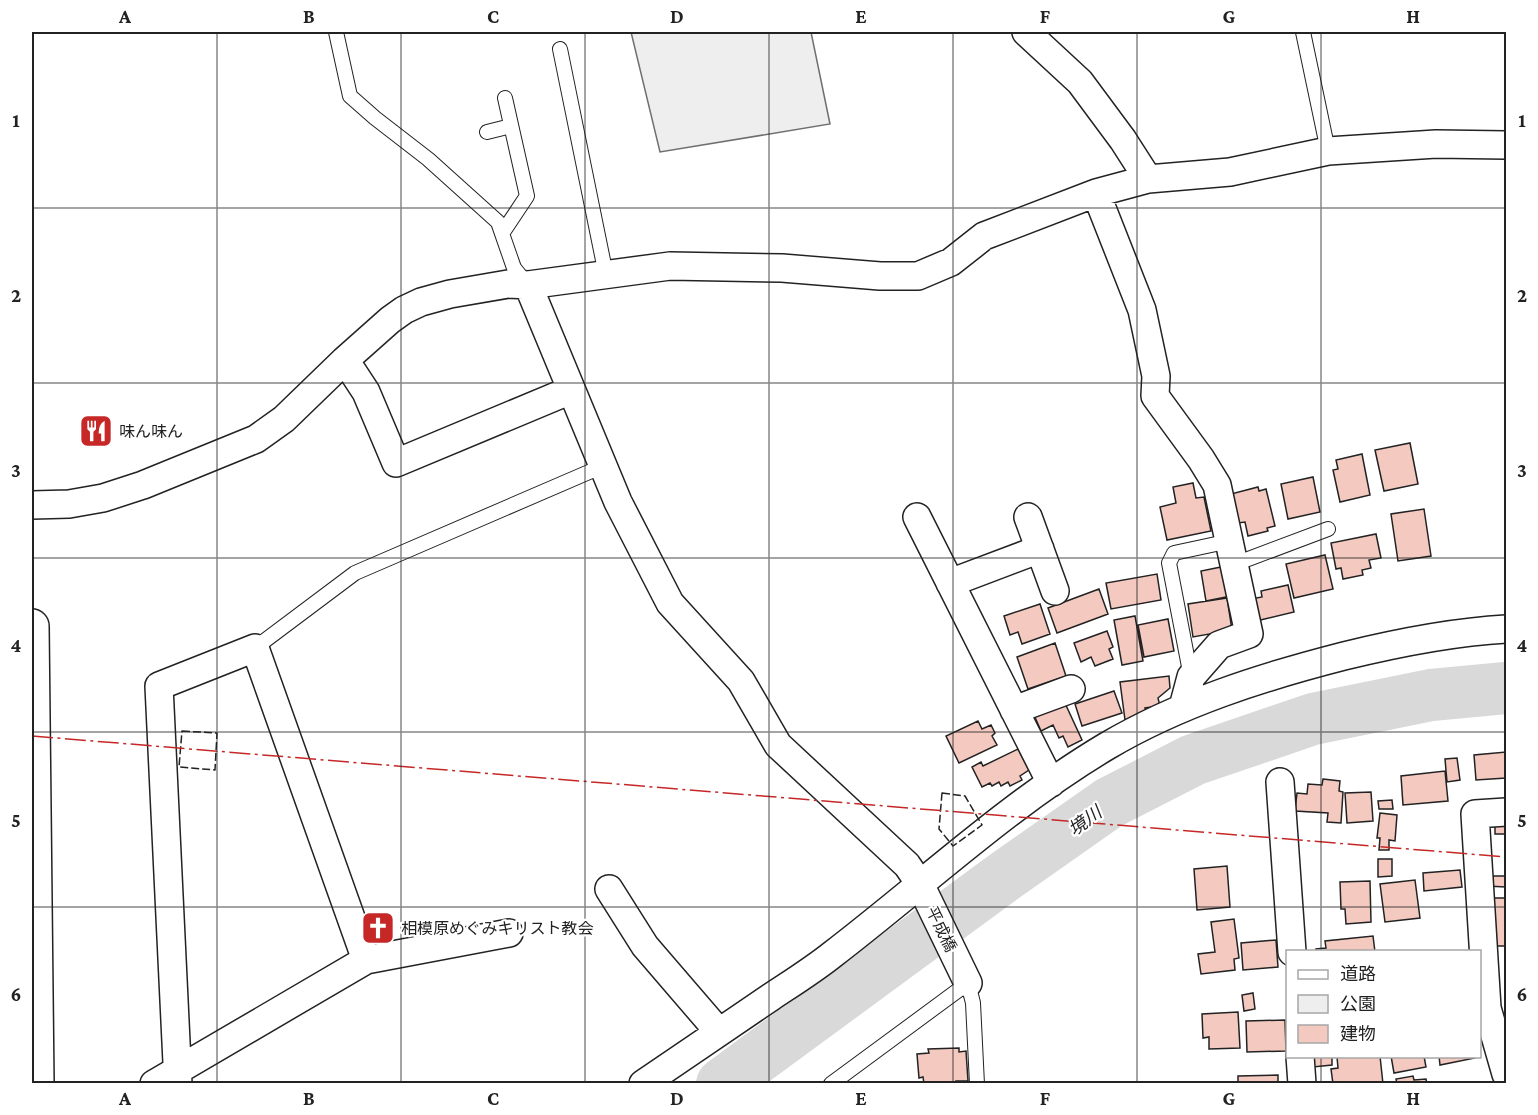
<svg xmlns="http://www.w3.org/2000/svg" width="1538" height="1115" viewBox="0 0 1538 1115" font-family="'Crimson Pro','Noto Sans JP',serif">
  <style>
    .green { fill: #eee; stroke: #6f6f6f; stroke-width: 1.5 }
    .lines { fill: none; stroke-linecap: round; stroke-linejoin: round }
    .river { stroke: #d9d9d9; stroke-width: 52 }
    .building { fill: #f3c9c0; stroke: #222; stroke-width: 1.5 }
    .lane-casing { stroke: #222; stroke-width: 16 }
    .street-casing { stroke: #222; stroke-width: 30 }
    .secondary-casing { stroke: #222; stroke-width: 36 }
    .lane { stroke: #fff; stroke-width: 14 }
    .street { stroke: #fff; stroke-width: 27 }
    .secondary { stroke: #fff; stroke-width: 33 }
    .fence { stroke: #222; stroke-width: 1.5; stroke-dasharray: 8 3; stroke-linecap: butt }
    .power { stroke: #c62828; stroke-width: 1.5; stroke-dasharray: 21 4.5 3 4.5; stroke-linecap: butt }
    .grid { fill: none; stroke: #222; stroke-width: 1.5; stroke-opacity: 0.55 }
    .labels { text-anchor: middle; stroke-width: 4.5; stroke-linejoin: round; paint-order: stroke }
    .poi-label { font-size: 16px; fill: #222; stroke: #fff; text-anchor: start }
    .street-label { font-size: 16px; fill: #222; stroke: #fff }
    .water-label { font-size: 18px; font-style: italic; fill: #222; stroke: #fff }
    .neatline { fill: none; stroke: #222; stroke-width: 2 }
    .grid-label { font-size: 20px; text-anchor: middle; font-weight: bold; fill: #222 }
  </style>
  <rect width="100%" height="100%" fill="#fff"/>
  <!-- green -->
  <path class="green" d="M631,32H811L830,124L660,152Z"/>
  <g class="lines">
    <!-- river -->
    <path class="river" d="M722,1084L1005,876L1109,803L1193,760L1313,719L1431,695L1506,688"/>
  </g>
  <!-- building -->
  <path class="building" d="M1410,443L1418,484L1384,491L1375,450Z
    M1362,454L1370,495L1340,502L1333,470L1338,469L1336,460Z
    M1313,477L1320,512L1288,519L1281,484Z
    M1193,483L1196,498L1204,497L1211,531L1167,540L1160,507L1176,503L1173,487Z
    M1258,487L1259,491L1266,489L1275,526L1267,528L1268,531L1248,536L1245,522L1238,523L1231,494Z
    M1424,509L1431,556L1398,561L1391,514Z
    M1376,534L1381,558L1369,560L1371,568L1362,570L1363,575L1343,579L1341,568L1336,569L1331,543Z
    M1325,555L1333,589L1294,598L1286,564Z
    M1226,566L1231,596L1206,601L1201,571Z
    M1157,574L1161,600L1111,609L1106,583Z
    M1288,585L1294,612L1256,621L1251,599L1262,597L1261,591Z
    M1099,589L1108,614L1057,633L1048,608Z
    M1227,598L1232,630L1193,637L1188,604Z
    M1040,604L1050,634L1022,644L1018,632L1010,635L1004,616Z
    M1135,616L1143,661L1122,665L1114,620Z
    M1168,619L1174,651L1144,657L1138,625Z
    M1107,631L1113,647L1109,649L1113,659L1095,666L1091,657L1081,662L1074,643Z
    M1055,643L1066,676L1028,689L1017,657Z
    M1169,676L1170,688L1158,698L1160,706L1145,708L1146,712L1137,718L1125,720L1120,682Z
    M1114,691L1122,713L1082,726L1075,704Z
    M1064,701L1082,740L1068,747L1063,736L1059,738L1053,725L1041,731L1034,715Z
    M978,721L982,729L991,725L995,733L992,736L997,745L959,763L946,736Z
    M1018,749L1029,770L1020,776L1022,780L1010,786L1008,782L1001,786L999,782L992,786L990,783L982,787L972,767L981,762L983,766Z
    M1506,752V778L1476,780L1474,755Z
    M1457,758L1460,780L1447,782L1445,759Z
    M1445,771L1448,801L1403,805L1401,776Z
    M1323,779L1340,781L1339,791L1343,792L1341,823L1327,822L1328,813L1295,811L1297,793L1307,794L1308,784L1322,785Z
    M1371,792L1373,821L1347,823L1345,793Z
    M1392,800L1393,809H1379L1378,801Z
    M1380,813L1397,815L1395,841L1389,840V850H1379L1380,838H1377Z
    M1495,814H1506V834H1495Z
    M1378,859H1392V876L1378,877Z
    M1227,866L1230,907L1197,910L1194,869Z
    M1460,870L1462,887L1424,891L1423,873Z
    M1486,876H1506V887L1486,886Z
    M1415,880L1420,918L1385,922L1380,884Z
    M1370,881L1371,922L1346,924L1345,909H1341L1340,882Z
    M1490,898H1506V946H1490Z
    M1234,919L1239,958L1234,959L1235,970L1201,974L1198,954L1215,952L1211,922Z
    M1373,936L1375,952H1316V949L1326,948L1325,941Z
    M1276,940L1278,967L1243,970L1241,943Z
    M1253,993L1255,1009L1244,1011L1242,995Z
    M1238,1012L1240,1048L1209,1049V1037L1203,1038L1202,1014Z
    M1285,1020L1286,1051L1247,1052L1246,1021Z
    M959,1048V1052L966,1051L968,1081H956V1084H924L923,1077L919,1078L917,1054L929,1053L928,1049Z
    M1313,1056H1332V1065L1313,1067Z
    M1380,1056L1383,1084H1333L1331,1069L1338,1068L1337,1057Z
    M1391,1056H1424L1426,1067L1394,1073Z
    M1439,1056H1475V1058L1440,1065Z
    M1278,1075V1084H1238V1076Z
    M1413,1076L1414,1080L1426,1079L1427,1084H1397L1396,1079Z"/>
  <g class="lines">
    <!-- lane casing -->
    <g class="lane-casing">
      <path id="lane" d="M336,32L350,96L375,118L428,159L498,222L514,268L527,284
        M1303,32L1328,151
        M560,49L606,275
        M487,132L511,126
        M503,232L527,196L505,98
        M1235,564L1328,529
        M255,648L355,573L603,466
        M1191,677L1169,563L1174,553L1230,541
        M831,1084L968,983L973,1003L977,1084"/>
    </g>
    <!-- street casing -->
    <g class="street-casing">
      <path id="street" d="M1026,32L1080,82L1123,140L1148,179
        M1096,193L1142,310L1156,376L1155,396L1201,459L1217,485L1249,634L1219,645L1191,677L1183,707
        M528,285L618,502L670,603L741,681L778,745L907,865L920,884L968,983
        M345,360L366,392L396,463L571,390
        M32,505L69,504L103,498L143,485L256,439L284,419L345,360L390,320L404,310L421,302L450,294L508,284L528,285L670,266L782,268L880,276H918L951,262L984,236L1096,193L1148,179L1230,172L1328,151L1436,144L1506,145
        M917,517L1051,783
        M1028,517L1055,591
        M950,583L1040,549
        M1014,710L1071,689
        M1280,782L1292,952
        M1506,812L1475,814L1487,1008L1506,1074
        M609,889L645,946L719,1032
        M1300,1056L1302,1084
        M154,1084L366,960L509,933
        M178,1084L159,686L255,648L366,960
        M643,1084C686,1055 728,1026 771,997C792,983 813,970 833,954C923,885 1008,805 1107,746C1180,703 1262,677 1344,656C1397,643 1452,632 1506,629"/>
    </g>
    <!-- secondary casing -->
    <g class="secondary-casing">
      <path id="secondary" d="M32,626L37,1084"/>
    </g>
    <!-- lane -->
    <use href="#lane" class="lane"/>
    <!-- street -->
    <use href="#street" class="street"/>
    <!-- secondary -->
    <use href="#secondary" class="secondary"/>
    <!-- fence -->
    <path class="fence" d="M182,731L217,733L215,770L179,767Z
      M942,793L965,796L982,825L953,846L939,829Z"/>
    <!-- power -->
    <path class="power" d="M32,736L1506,857"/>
  </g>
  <!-- grid -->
  <path class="grid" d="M217,32V1084M401,32V1084M585,32V1084M769,32V1084M953,32V1084M1137,32V1084M1321,32V952M32,208H1506M32,383H1506M32,558H1506M32,732H1506M32,907H1506M1321,1056V1084"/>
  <!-- icons -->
  <defs>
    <g id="restaurant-square" transform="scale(1.725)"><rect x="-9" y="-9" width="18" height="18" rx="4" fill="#c62828" stroke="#fff"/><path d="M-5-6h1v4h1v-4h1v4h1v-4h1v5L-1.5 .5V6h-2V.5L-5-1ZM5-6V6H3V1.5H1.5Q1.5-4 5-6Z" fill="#fff"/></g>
    <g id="church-square" transform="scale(1.725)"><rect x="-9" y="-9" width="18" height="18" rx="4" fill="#c62828" stroke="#fff"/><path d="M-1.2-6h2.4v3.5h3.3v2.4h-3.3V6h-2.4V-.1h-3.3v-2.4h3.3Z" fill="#fff"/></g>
  </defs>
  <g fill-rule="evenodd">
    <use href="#restaurant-square" x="96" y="431"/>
    <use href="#church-square" x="378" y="928"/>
  </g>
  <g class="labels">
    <!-- poi labels -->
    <g class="poi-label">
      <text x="119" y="437">味ん味ん</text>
      <text x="401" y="934">相模原めぐみキリスト教会</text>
    </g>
    <!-- street labels -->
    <g class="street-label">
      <text transform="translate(942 929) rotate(64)" y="6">平成橋</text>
    </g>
    <!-- water labels -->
    <g class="water-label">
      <text transform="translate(1085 821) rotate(-36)" y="6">境川</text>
    </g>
  </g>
  <!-- border -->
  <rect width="1538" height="1115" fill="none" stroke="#ffffff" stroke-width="66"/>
  <!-- legend -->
  <rect x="1286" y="950" width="195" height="108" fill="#ffffff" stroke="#a7a7a7" stroke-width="1.5"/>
  <rect x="1298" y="970" width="30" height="9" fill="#ffffff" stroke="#a7a7a7" stroke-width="1.5"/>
  <text x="1340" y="980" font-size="18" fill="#222222">道路</text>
  <rect x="1298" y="995" width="30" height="18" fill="#eeeeee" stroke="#a7a7a7" stroke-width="1.5"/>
  <text x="1340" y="1010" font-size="18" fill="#222222">公園</text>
  <rect x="1298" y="1025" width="30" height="18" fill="#f3c9c0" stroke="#a7a7a7" stroke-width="1.5"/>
  <text x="1340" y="1040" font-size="18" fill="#222222">建物</text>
  <rect x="33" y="33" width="1472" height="1049" class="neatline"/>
  <g class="grid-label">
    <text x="125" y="23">A</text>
    <text x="309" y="23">B</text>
    <text x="493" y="23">C</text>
    <text x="677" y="23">D</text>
    <text x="861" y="23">E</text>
    <text x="1045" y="23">F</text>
    <text x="1229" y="23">G</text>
    <text x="1413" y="23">H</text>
    <text x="16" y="127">1</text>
    <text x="1522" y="127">1</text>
    <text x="16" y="302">2</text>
    <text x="1522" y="302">2</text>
    <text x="16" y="477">3</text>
    <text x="1522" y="477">3</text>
    <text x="16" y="652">4</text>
    <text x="1522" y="652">4</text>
    <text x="16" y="827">5</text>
    <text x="1522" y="827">5</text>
    <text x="16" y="1001">6</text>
    <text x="1522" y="1001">6</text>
    <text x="125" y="1105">A</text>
    <text x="309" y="1105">B</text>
    <text x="493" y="1105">C</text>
    <text x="677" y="1105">D</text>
    <text x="861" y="1105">E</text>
    <text x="1045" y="1105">F</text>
    <text x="1229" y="1105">G</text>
    <text x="1413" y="1105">H</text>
  </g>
</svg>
